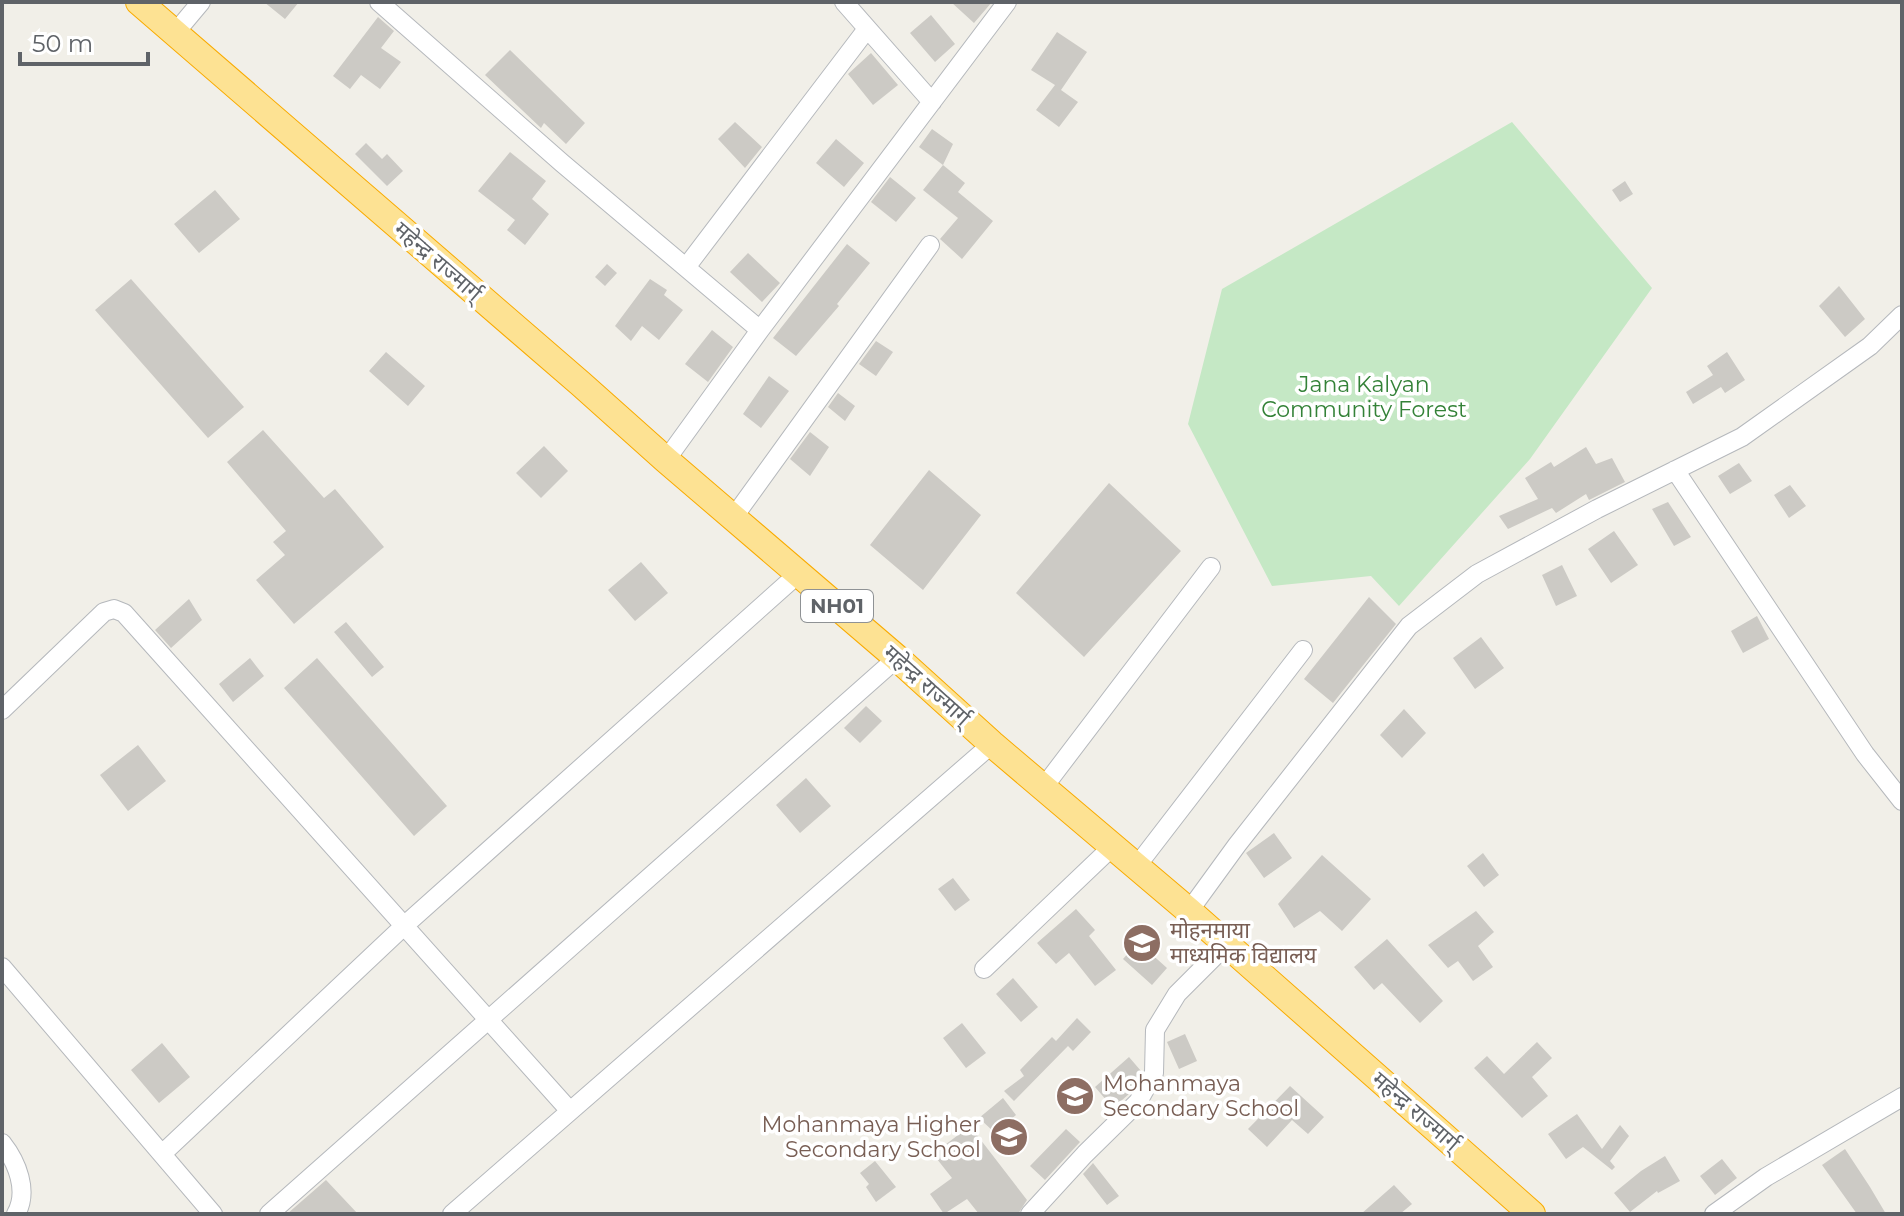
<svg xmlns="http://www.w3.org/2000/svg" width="1904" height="1216" viewBox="0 0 1904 1216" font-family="Montserrat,'Noto Sans Devanagari',sans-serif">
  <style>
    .green { fill: #c5e8c5 }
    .building { fill: #cccac5 }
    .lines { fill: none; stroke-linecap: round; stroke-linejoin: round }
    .minor-casing { stroke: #b5b8bc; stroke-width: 20 }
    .highway-casing { stroke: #f9ab00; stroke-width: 28 }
    .minor { stroke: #fff; stroke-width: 18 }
    .highway { stroke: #fde293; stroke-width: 26 }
    .labels { text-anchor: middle; stroke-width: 7; stroke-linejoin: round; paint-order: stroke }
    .shield { fill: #fff; stroke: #8f9295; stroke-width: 2 }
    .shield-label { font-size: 20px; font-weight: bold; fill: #5f6368 }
    .street-label { font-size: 22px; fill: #5f6368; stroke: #fff }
    .park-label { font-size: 22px; fill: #348238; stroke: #fff }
    .education-label { font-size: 22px; fill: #785e54; stroke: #fff; text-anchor: start }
  </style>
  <rect width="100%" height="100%" fill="#f1efe8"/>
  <!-- green -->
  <path class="green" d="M1512,122L1652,288L1530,459L1399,606L1371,576L1272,586L1188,424L1222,289Z"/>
  <!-- building -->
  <path class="building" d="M264,2H299L285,19Z
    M951,2H992L974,23Z
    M931,15L955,44L935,62L910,33Z
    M378,17L394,31L381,48L401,62L380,89L361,75L350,89L333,76Z
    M1057,32L1087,52L1061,90L1078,102L1059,127L1036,110L1055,85L1031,70Z
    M510,50L585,123L566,144L544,123L541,128L485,75Z
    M871,53L898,85L873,105L848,74Z
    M735,122L762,147L745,168L718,139Z
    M932,129L953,144L943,165L919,147Z
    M836,139L864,163L844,187L816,163Z
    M366,143L382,159L387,154L403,171L387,186L355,154Z
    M510,152L546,181L532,199L549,214L525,245L507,230L515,220L478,191Z
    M943,165L965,183L958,192L993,221L962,259L940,239L958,218L923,190Z
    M890,177L916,198L896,222L871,202Z
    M1625,181L1633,194L1620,202L1612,190Z
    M215,190L240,219L199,253L174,224Z
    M847,244L870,263L837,304L839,306L796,356L773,338Z
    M748,253L780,283L762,302L730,272Z
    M607,264L617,273L605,286L595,277Z
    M131,279L244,407L208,438L95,310Z
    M650,279L667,290L664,295L683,310L659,340L642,326L631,341L615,326Z
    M1839,286L1865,319L1845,337L1819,306Z
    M712,330L733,347L708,382L685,364Z
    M876,341L893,352L876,376L859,364Z
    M386,352L425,386L408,406L369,371Z
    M1727,352L1745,380L1725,393L1721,387L1693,404L1686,392L1713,375L1707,366Z
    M769,376L789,391L761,428L743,414Z
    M838,393L855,406L845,421L828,407Z
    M263,430L324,498L335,489L384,547L294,624L256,580L285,555L273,542L286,531L227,462Z
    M810,432L829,447L810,476L790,459Z
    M544,446L568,471L541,498L516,473Z
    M1586,447L1596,464L1612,458L1625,482L1589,500L1586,494L1556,513L1552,508L1508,529L1499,516L1538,499L1525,478L1551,462L1554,467Z
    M1739,463L1752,481L1730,494L1718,476Z
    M929,470L981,515L923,590L870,545Z
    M1109,483L1181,551L1084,657L1016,593Z
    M1790,485L1806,506L1789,518L1774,495Z
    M1668,502L1691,537L1674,546L1652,509Z
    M1614,531L1638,565L1611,583L1588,549Z
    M641,562L668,593L635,621L608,590Z
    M1562,565L1577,596L1556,606L1542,575Z
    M1369,597L1396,624L1333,703L1304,679Z
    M189,599L202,620L171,648L155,630Z
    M1757,616L1769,639L1743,653L1731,631Z
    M346,622L384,667L372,677L334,632Z
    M1481,637L1504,668L1475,689L1453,658Z
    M250,658L264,676L233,702L219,684Z
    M317,658L447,806L414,836L284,688Z
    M866,706L882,721L860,743L844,728Z
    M1404,709L1426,733L1402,758L1380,735Z
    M138,745L166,781L128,811L100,775Z
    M806,778L831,806L800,833L776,805Z
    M1274,833L1292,858L1264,878L1246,853Z
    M1483,853L1499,875L1484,887L1467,866Z
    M1322,855L1371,899L1342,931L1320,911L1294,928L1278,904Z
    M953,878L970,900L955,911L938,889Z
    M1076,909L1095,930L1089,936L1116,970L1095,986L1069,953L1056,964L1037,943Z
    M1476,911L1494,932L1478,946L1493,967L1473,981L1458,961L1448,968L1428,945Z
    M1387,939L1443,1001L1420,1023L1382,983L1374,990L1354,967Z
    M1138,942L1167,968L1152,985L1123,959Z
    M1013,978L1038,1007L1021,1022L996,994Z
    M1077,1018L1091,1032L1073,1051L1068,1046L1014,1101L1004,1091L1024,1076L1020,1070L1052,1037L1056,1041Z
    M962,1023L986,1053L966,1068L943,1038Z
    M1185,1034L1197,1061L1179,1069L1167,1042Z
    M1537,1042L1552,1058L1532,1077L1548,1096L1522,1118L1474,1068L1487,1056L1504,1074Z
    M162,1043L190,1077L159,1103L131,1070Z
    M1129,1057L1141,1071L1129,1094L1113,1108L1095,1087Z
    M1290,1086L1324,1117L1308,1134L1292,1120L1267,1147L1248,1129Z
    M1003,1098L1016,1115L995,1133L979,1118Z
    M1577,1114L1602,1149L1620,1125L1629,1136L1610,1161L1615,1167L1612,1170L1583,1147L1566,1159L1548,1134Z
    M970,1126L1027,1200L1018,1214H979L967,1199L944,1214L930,1194L952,1178L933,1154Z
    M1066,1129L1080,1142L1045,1180L1030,1166Z
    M1845,1149L1870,1187L1886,1214H1857L1822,1165Z
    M1665,1156L1680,1181L1658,1193L1657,1191L1630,1212L1614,1193L1641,1171Z
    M1722,1159L1737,1178L1715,1195L1700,1176Z
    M875,1161L896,1187L876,1202L866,1187L869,1184L860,1173Z
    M1093,1163L1119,1196L1107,1205L1083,1174Z
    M326,1180L358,1214H287Z
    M1394,1185L1412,1204L1400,1214H1361Z"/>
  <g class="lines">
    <!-- minor casing -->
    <g class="minor-casing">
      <path id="minor" d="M379,2L562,163L760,330
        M844,2L932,102
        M175,33L201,2
        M687,266L867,29
        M666,460L760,330L1007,2
        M1675,470L1865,754L1902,801
        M733,518L930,245
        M2,710L104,612L114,609L124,613L570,1111
        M1043,788L1211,567
        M1136,867L1303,650
        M1189,911L1237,845L1409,626L1477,574L1597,509L1742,437L1870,346L1902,315
        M2,967L213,1214
        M984,969L1112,847
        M2,1143C17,1162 29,1191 16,1214
        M162,1154L405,925L798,574
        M269,1214L897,658
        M452,1214L992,744
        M1030,1214L1085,1154L1138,1102L1154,1073L1155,1030L1177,994L1227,944
        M1714,1214L1766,1177L1902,1097"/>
    </g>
    <!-- highway casing -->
    <g class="highway-casing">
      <path id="highway" d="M139,2L581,384L666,460L897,658L992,744L1189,911L1532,1214"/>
    </g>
    <!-- minor -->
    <use href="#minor" class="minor"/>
    <!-- highway -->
    <use href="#highway" class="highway"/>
  </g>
  <!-- icons -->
  <defs>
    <g id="school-disc" transform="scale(2)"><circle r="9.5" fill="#8d6e63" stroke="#fff"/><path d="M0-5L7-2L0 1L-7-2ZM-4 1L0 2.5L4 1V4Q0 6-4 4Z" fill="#fff"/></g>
  </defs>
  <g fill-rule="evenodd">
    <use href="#school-disc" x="1142" y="943"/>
    <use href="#school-disc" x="1075" y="1096"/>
    <use href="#school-disc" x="1009" y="1137"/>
  </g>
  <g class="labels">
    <!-- shield labels -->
    <rect class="shield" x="801" y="590" width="72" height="32" rx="6"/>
    <g class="shield-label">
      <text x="837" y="613">NH01</text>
    </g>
    <!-- street labels -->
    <g class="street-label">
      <text transform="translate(438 261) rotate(41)" y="8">महेन्द्र राज्मार्ग्</text>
      <text transform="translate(927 685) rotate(42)" y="8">महेन्द्र राज्मार्ग्</text>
      <text transform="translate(1416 1111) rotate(41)" y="8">महेन्द्र राज्मार्ग्</text>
    </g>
    <!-- park labels -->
    <g class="park-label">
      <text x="1364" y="392">Jana Kalyan<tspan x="1364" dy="25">Community Forest</tspan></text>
    </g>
    <!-- education labels -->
    <g class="education-label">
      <text x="1170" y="938">मोहनमाया<tspan x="1170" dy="25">माध्यमिक विद्यालय</tspan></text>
      <text x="1103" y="1091">Mohanmaya<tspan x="1103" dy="25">Secondary School</tspan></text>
      <text x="981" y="1132" text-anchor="end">Mohanmaya Higher<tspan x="981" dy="25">Secondary School</tspan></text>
    </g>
  </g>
  <!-- border -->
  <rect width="1904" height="1216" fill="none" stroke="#5f6368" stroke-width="8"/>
  <!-- scale -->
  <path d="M20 52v12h128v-12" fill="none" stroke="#5f6368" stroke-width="4"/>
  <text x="32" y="52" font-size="24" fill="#5f6368" stroke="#ffffff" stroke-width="6" paint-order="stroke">50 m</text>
</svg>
